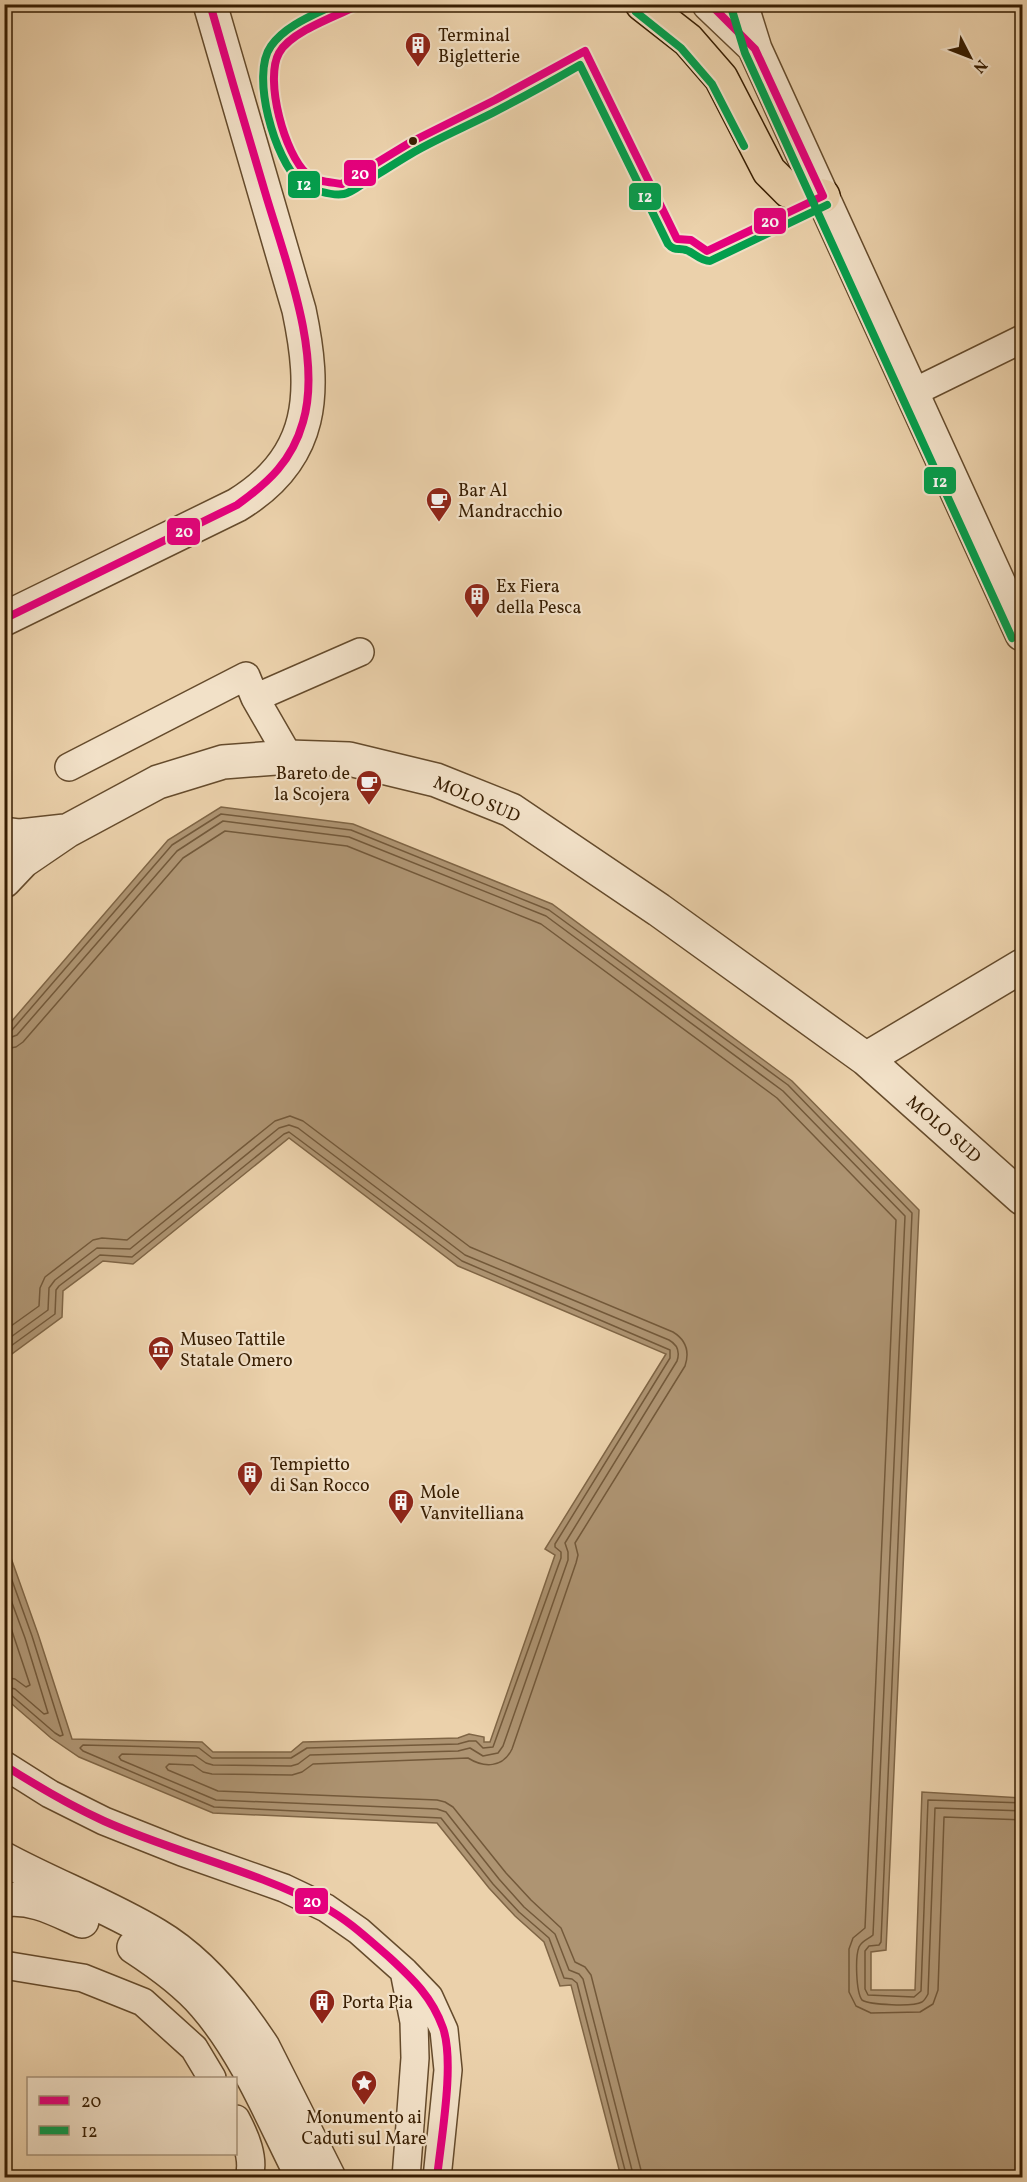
<svg xmlns="http://www.w3.org/2000/svg" width="1027" height="2182" viewBox="0 0 1027 2182" font-family="Vollkorn,serif">
  <style>
    .water { fill: #ae9472; stroke: #7f6545; stroke-width: 1.5 }
    .lines { fill: none; stroke-linecap: round; stroke-linejoin: round }
    .shore { stroke: #73593a; stroke-width: 1.5 }
    .minor-casing { stroke: #654b2c; stroke-width: 30 }
    .tertiary-casing { stroke: #654b2c; stroke-width: 36 }
    .trunk-casing { stroke: #381e02; stroke-width: 36 }
    .minor { stroke: #f2e1c8; stroke-width: 27 }
    .tertiary { stroke: #f2e1c8; stroke-width: 33 }
    .trunk { stroke: #ebd1ab; stroke-width: 33 }
    .bus-1-casing { stroke: #f2e1c8; stroke-width: 12 }
    .bus-2-casing { stroke: #f2e1c8; stroke-width: 12 }
    .bus-1 { stroke: #e5007d; stroke-width: 8 }
    .bus-2 { stroke: #039f4d; stroke-width: 8 }
    .bus-dot { fill: #381e02; stroke: #f2e1c8; stroke-width: 2 }
    .labels { text-anchor: middle; stroke-width: 4.5; stroke-linejoin: round; paint-order: stroke }
    .poi-label { font-size: 18px; fill: #381e02; stroke: #f2e1c8; text-anchor: start }
    .street-label { font-size: 18px; fill: #381e02; stroke: #f2e1c8 }
    .line-badge { stroke: #f2e1c8; stroke-width: 2 }
    .badge-label { font-size: 16px; text-anchor: middle; font-weight: bold; fill: #fff }
  </style>
  <rect width="100%" height="100%" fill="#ebd1ab"/>
  <filter id="stains"><feTurbulence type="fractalNoise" baseFrequency=".00333" numOctaves="4"/><feColorMatrix values="0 0 0 0 .2 0 0 0 0 .09 0 0 0 0 .02 0 0 0 .5 -.17"/></filter>
  <radialGradient id="worn" r=".72"><stop offset=".6" stop-color="#630" stop-opacity="0"/><stop offset="1" stop-color="#630" stop-opacity=".3"/></radialGradient>
  <!-- water -->
  <path class="water" d="M221,807L353,824L552,904L792,1081L919,1210L886,1950L871,1952V1990H915L922,1792L1022,1798V2177H621L571,1985L560,1986L544,1942L515,1916L489,1888L437,1823L213,1813L79,1757L51,1738L5,1698V1541L38,1634L72,1739L202,1742L213,1752H291L303,1742L458,1738L469,1734L484,1737V1742H490L555,1555L545,1549L666,1354L458,1266L289,1138L133,1264L103,1261L63,1291L62,1317L5,1359V1029L168,840Z"/>
  <g class="lines">
    <!-- shore -->
    <path class="shore" d="M4,1032L12,1030L172,845L221,814L351,830L549,910L788,1085L912,1213L881,1942L879,1945L869,1946L865,1951V1989L868,1995L914,1997L921,1991L928,1800L1022,1803
      M4,1040L17,1035L177,851L223,821L349,837L546,916L783,1091L905,1216L873,1935C869,1939 862,1940 859,1947C855,1957 856,1992 862,2000C870,2005 913,2007 922,2002C925,2000 926,1998 928,1994L935,1808L1022,1811
      M4,1049L16,1047L23,1042L183,858L225,831L347,846L541,924L777,1098L896,1220L865,1928L853,1938L849,1949V1992L856,2006L871,2013L920,2012L933,2004L938,1990L944,1817L1022,1820
      M4,1331L39,1306L40,1288L45,1277L93,1240L102,1238L127,1240L275,1121L290,1116L303,1121L470,1247L673,1332C686,1340 690,1351 685,1366L575,1543L578,1555L576,1563L512,1749C503,1768 484,1768 468,1758L313,1764L302,1772L292,1775L212,1774L203,1772L193,1765L169,1764L166,1767L168,1770L218,1791L437,1800L445,1802L453,1807L506,1873L531,1900L561,1928L575,1962L585,1967L591,1975L643,2178
      M4,1342L48,1310L49,1288L55,1280L97,1248L130,1249L279,1128L289,1125L298,1128L465,1255L669,1340C678,1345 680,1352 677,1361L565,1543L568,1552V1560L503,1746L498,1753L483,1756L470,1748L458,1751L310,1755L298,1764L291,1766L213,1765L206,1763L196,1756L122,1754L119,1757L121,1760L216,1800L437,1809L446,1812L499,1879L524,1907L555,1934L569,1970L579,1974L583,1979L634,2178
      M4,1351L55,1314L56,1290L59,1286L100,1255L132,1257L284,1134L289,1132L462,1261L670,1350V1358L555,1544V1547L561,1552V1558L493,1747L483,1748L476,1741H469L458,1744L307,1748L291,1758H212L199,1748L83,1745L80,1748L83,1751L214,1807L441,1818L493,1884L519,1912L549,1938L564,1978L572,1979L577,1983L627,2178
      M4,1558L32,1636L63,1735L60,1736L55,1733L11,1695L4,1694
      M4,1581L25,1638L48,1713L44,1714L15,1689L4,1686
      M4,1607L30,1685L26,1687L15,1679L4,1677"/>
    <!-- minor casing -->
    <g class="minor-casing">
      <path id="minor" d="M912,393L1022,339
        M289,757L255,698L360,652
        M69,767L246,676L255,698
        M4,1765L50,1794L104,1821L182,1852L284,1888L326,1908L359,1931L404,1971L429,1997L444,2030L448,2070L437,2178
        M4,1965L83,1978L143,2002L194,2048L212,2078
        M404,1971L414,2022L415,2058L406,2178
        M236,2119C245,2136 255,2158 249,2178"/>
    </g>
    <!-- tertiary casing -->
    <g class="tertiary-casing">
      <path id="tertiary" d="M709,4L752,45
        M741,4L755,49L1022,634
        M4,619L237,505C316,457 316,391 299,310L210,4
        M4,834L20,836L65,831
        M4,881L23,861L67,831L158,782L223,762L289,757L349,759L436,780L511,810L659,910L866,1059L1022,1198
        M866,1059L1022,966
        M4,1859C54,1886 108,1906 156,1935C200,1961 235,2004 263,2047L329,2178
        M4,1900C33,1896 57,1910 82,1921
        M134,1947C157,1962 187,1984 205,2005C248,2055 273,2120 303,2178"/>
    </g>
    <!-- trunk casing -->
    <g class="trunk-casing">
      <path id="trunk" d="M642,4L688,40L721,78L769,171L789,191L823,196"/>
    </g>
    <!-- minor -->
    <use href="#minor" class="minor"/>
    <!-- tertiary -->
    <use href="#tertiary" class="tertiary"/>
    <!-- trunk -->
    <use href="#trunk" class="trunk"/>
    <!-- bus-1 casing -->
    <g class="bus-1-casing">
      <path id="bus-1" d="M361,4C339,15 291,31 279,53C264,80 285,155 307,174C316,182 331,182 342,184L411,142L495,100L585,51L677,239L691,240L707,251L823,196L755,49L710,4
        M4,619L237,505C269,482 292,461 303,422C323,355 284,257 265,192C246,129 228,67 210,4
        M4,1765C37,1786 69,1805 104,1821C175,1853 254,1870 324,1907C348,1920 368,1939 389,1957C413,1979 432,1997 443,2028C455,2063 441,2139 437,2178"/>
    </g>
    <!-- bus-2 casing -->
    <g class="bus-2-casing">
      <path id="bus-2" d="M336,4C314,15 286,25 271,46C250,75 275,160 300,182C310,190 332,196 344,194C350,193 358,187 364,183C380,173 397,162 414,152C442,136 472,124 500,109C527,95 554,80 580,65L668,244C674,251 678,248 686,250C695,253 700,261 710,261L827,205
        M731,7L745,53L1012,638
        M636,12L681,48L712,84L744,146"/>
    </g>
    <!-- bus-1 -->
    <use href="#bus-1" class="bus-1"/>
    <!-- bus-2 -->
    <use href="#bus-2" class="bus-2"/>
  </g>
  <!-- icons -->
  <defs>
    <g id="building-pin" transform="scale(1.35)"><path d="M0 17L-7.5 6A9.5 9.5 0 1 1 7.5 6Z" fill="#8f2418" stroke="#f2e1c8"/><path d="M-4-6H4V6H1V3H-1V6H-4ZM-2.5-4.3h1.7v1.8h-1.7ZM.8-4.3h1.7v1.8H.8ZM-2.5-1h1.7V.8h-1.7ZM.8-1h1.7V.8H.8Z" fill="#fff"/></g>
    <g id="cafe-pin" transform="scale(1.35)"><path d="M0 17L-7.5 6A9.5 9.5 0 1 1 7.5 6Z" fill="#8f2418" stroke="#f2e1c8"/><path d="M-5.5-4.5H6V0H3Q3 3.5 0 3.5H-2.5Q-5.5 3.5-5.5 0ZM3-3.2v2h1.7v-2ZM-6 4.5H4V6H-6Z" fill="#fff"/></g>
    <g id="museum-pin" transform="scale(1.35)"><path d="M0 17L-7.5 6A9.5 9.5 0 1 1 7.5 6Z" fill="#8f2418" stroke="#f2e1c8"/><path d="M0-6L6-3V-2H-6V-3ZM-5-1h2V3h-2ZM-1-1h2V3h-2ZM3-1h2V3H3ZM-6 4H6V6H-6Z" fill="#fff"/></g>
    <g id="sight-pin" transform="scale(1.35)"><path d="M0 17L-7.5 6A9.5 9.5 0 1 1 7.5 6Z" fill="#8f2418" stroke="#f2e1c8"/><path d="M0-6L1.8-2.2L6-1.7L2.9 1.2L3.7 5.4L0 3.3L-3.7 5.4L-2.9 1.2L-6-1.7L-1.8-2.2Z" fill="#fff"/></g>
  </defs>
  <g fill-rule="evenodd">
    <use href="#building-pin" x="418" y="45"/>
    <use href="#cafe-pin" x="439" y="500"/>
    <use href="#building-pin" x="477" y="596"/>
    <use href="#cafe-pin" x="369" y="783"/>
    <use href="#museum-pin" x="161" y="1349"/>
    <use href="#building-pin" x="250" y="1474"/>
    <use href="#building-pin" x="401" y="1502"/>
    <use href="#building-pin" x="322" y="2002"/>
    <use href="#sight-pin" x="364" y="2083"/>
  </g>
  <!-- markers -->
  <circle class="bus-dot" cx="413" cy="141" r="5"/>
  <g class="labels">
    <!-- poi labels -->
    <g class="poi-label">
      <text x="438" y="41">Terminal<tspan x="438" dy="21">Bigletterie</tspan></text>
      <text x="458" y="496">Bar Al<tspan x="458" dy="21">Mandracchio</tspan></text>
      <text x="496" y="592">Ex Fiera<tspan x="496" dy="21">della Pesca</tspan></text>
      <text x="350" y="779" text-anchor="end">Bareto de<tspan x="350" dy="21">la Scojera</tspan></text>
      <text x="180" y="1345">Museo Tattile<tspan x="180" dy="21">Statale Omero</tspan></text>
      <text x="270" y="1470">Tempietto<tspan x="270" dy="21">di San Rocco</tspan></text>
      <text x="420" y="1498">Mole<tspan x="420" dy="21">Vanvitelliana</tspan></text>
      <text x="342" y="2008">Porta Pia</text>
      <text x="364" y="2123" text-anchor="middle">Monumento ai<tspan x="364" dy="21">Caduti sul Mare</tspan></text>
    </g>
    <!-- street labels -->
    <g class="street-label">
      <text transform="translate(477 799) rotate(23)" y="6">MOLO SUD</text>
      <text transform="translate(944 1129) rotate(41)" y="6">MOLO SUD</text>
    </g>
  </g>
  <g class="line-badge">
    <rect x="343" y="159" width="34" height="28" rx="6" fill="#e5007d"/>
    <rect x="287" y="170" width="34" height="29" rx="6" fill="#039f4d"/>
    <rect x="628" y="182" width="34" height="29" rx="6" fill="#039f4d"/>
    <rect x="753" y="207" width="34" height="28" rx="6" fill="#e5007d"/>
    <rect x="923" y="466" width="34" height="29" rx="6" fill="#039f4d"/>
    <rect x="166" y="517" width="35" height="29" rx="6" fill="#e5007d"/>
    <rect x="294" y="1887" width="35" height="28" rx="6" fill="#e5007d"/>
  </g>
  <g class="badge-label">
    <text x="360" y="179">20</text>
    <text x="304" y="190">12</text>
    <text x="645" y="202">12</text>
    <text x="770" y="227">20</text>
    <text x="940" y="487">12</text>
    <text x="184" y="537">20</text>
    <text x="312" y="1907">20</text>
  </g>
  <!-- margin -->
  <rect width="1027" height="2182" fill="none" stroke="#ebd1ab" stroke-width="24"/>
  <rect x="6" y="6" width="1015" height="2170" fill="none" stroke="#381e02" stroke-width="3"/>
  <rect x="12" y="12" width="1003" height="2158" fill="none" stroke="#381e02" stroke-width="1.5"/>
  <!-- legend -->
  <rect x="27" y="2077" width="210" height="78" fill="#f2e1c8" stroke="#a89379" stroke-width="1.5"/>
  <rect x="39" y="2096" width="30" height="9" fill="#e5007d" stroke="#a89379" stroke-width="1.5"/>
  <text x="81" y="2107" font-size="18" fill="#381e02">20</text>
  <rect x="39" y="2126" width="30" height="9" fill="#039f4d" stroke="#a89379" stroke-width="1.5"/>
  <text x="81" y="2137" font-size="18" fill="#381e02">12</text>
  <!-- north arrow -->
  <g transform="translate(970 57) rotate(132)" stroke="#f2e1c8" stroke-width="4.5" paint-order="stroke">
  <path d="M0-4.5L10 22L0 15L-10 22Z" fill="#381e02"/>
  <text y="-9" font-size="16" font-weight="bold" text-anchor="middle" fill="#381e02">N</text>
  </g>
  <rect width="100%" height="100%" filter="url(#stains)"/>
  <rect width="100%" height="100%" fill="url(#worn)"/>
</svg>
